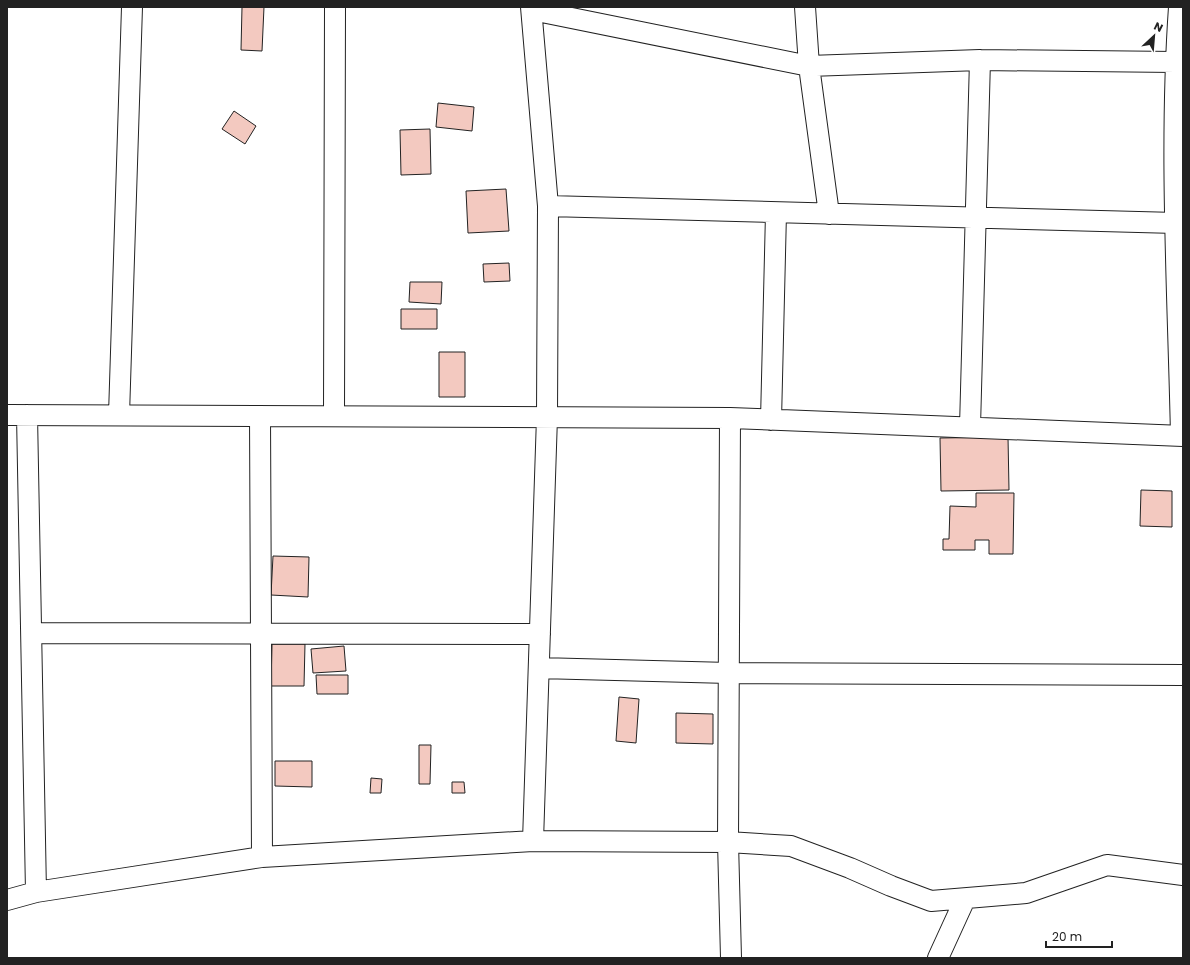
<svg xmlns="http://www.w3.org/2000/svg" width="1190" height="965" viewBox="0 0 1190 965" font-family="Poppins,sans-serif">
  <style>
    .building { fill: #f3c9c0; stroke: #222 }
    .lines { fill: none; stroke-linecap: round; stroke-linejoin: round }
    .minor-casing { stroke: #222; stroke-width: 22 }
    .minor { stroke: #fff; stroke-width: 20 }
  </style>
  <rect width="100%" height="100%" fill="#fff"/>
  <!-- building -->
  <path class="building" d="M242,7H264L262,51L241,50Z
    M438,103L474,107L472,131L436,127Z
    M234,111L256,126L245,144L222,129Z
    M430,129L431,174L401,175L400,130Z
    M506,189L509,231L468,233L466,191Z
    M509,263L510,281L484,282L483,264Z
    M410,282H442L441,304L409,302Z
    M401,309H437V329H401Z
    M439,352H465V397H439Z
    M1008,437L1009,490L941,491L940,438Z
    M1141,490L1172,491V527L1140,526Z
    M976,493H1014L1013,554H989V540H975V550H943V539H949L950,506L976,507Z
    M273,556L309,557L308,597L271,595Z
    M272,644H305L304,686H271Z
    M344,646L346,671L313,673L311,649Z
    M316,675H348V694H317Z
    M619,697L639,699L636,743L616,741Z
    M676,713L713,714V744L676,743Z
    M419,745H431L430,784H419Z
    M275,761H312V787L275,786Z
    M371,778L382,779L381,793H370Z
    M452,782H464L465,793H452Z"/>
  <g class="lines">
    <!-- minor casing -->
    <g class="minor-casing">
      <path id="minor" d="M531,7L548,206L547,417L533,841
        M805,7L809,66L829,214
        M1179,7C1169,150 1178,293 1181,436
        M532,10L809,66L980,60L1175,62
        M548,206L1176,223
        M7,415L730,418L1183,436
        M27,415L36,892
        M119,415L132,7
        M260,416L262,857
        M334,416L335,7
        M730,418L728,842L731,958
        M771,420L776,213
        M970,427L980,60
        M32,633L540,634
        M539,668L729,673L1183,675
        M7,900L36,892L262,857L533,841L728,842L791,846L850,868L891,886L931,901L1026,893L1107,865L1183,875
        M938,958L965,899"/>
    </g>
    <!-- minor -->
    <use href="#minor" class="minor"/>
  </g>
  <!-- border -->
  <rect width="1190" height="965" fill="none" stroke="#222222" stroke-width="16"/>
  <!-- north arrow -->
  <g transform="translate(1154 36) rotate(26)" stroke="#ffffff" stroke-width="3" paint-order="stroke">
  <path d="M0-3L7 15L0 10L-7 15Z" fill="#222222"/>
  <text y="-6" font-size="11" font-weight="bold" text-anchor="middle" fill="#222222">N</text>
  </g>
  <!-- scale -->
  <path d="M1046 941v6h66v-6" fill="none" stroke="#222222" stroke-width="2"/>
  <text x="1052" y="941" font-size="12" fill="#222222" stroke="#ffffff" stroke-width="3" paint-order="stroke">20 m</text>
</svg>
